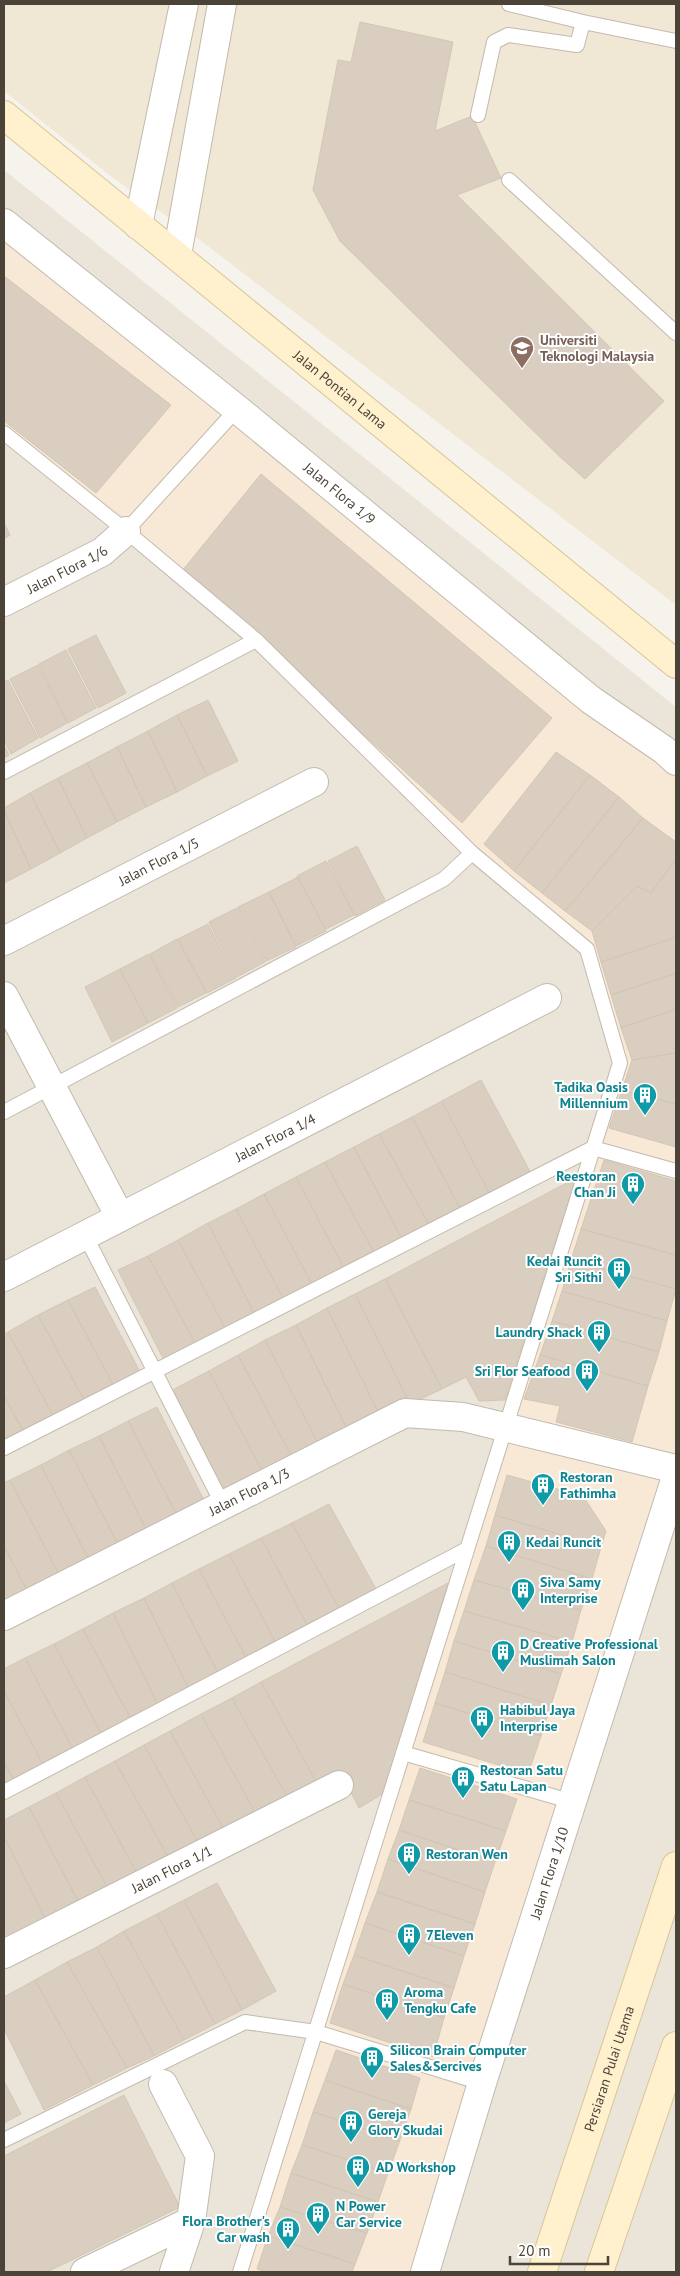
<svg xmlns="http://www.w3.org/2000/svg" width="680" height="2276" viewBox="0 0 680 2276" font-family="'PT Sans',sans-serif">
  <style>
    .residential { fill: #eae4d9 }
    .commercial { fill: #f8e9d7 }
    .education { fill: #f0e7d5 }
    .building { fill: #d9cec0; stroke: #d4c6b3 }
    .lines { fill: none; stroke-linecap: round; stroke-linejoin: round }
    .lane-casing { stroke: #c2baad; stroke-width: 16 }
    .street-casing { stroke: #c2baad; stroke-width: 30 }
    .secondary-casing { stroke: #d8c59a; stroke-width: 30 }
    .lane { stroke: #fff; stroke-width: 14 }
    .street { stroke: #fff; stroke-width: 28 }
    .secondary { stroke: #fff1cd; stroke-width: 28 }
    .labels { text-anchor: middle; stroke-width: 4; stroke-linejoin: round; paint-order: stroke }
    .education-label { font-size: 14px; font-weight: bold; fill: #785e54; stroke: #fff; text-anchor: start }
    .street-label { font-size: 14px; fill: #4b4338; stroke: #fff }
    .culture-label { font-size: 14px; font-weight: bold; fill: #0d838f; stroke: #fff; text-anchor: start }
  </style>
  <rect width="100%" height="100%" fill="#f6f3ec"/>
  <!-- residential -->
  <path class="residential" d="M4,170L676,707V2272H4Z"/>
  <!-- commercial -->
  <path class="commercial" d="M4,207L153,326L600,692L676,745V1514L483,2120L438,2272H231L612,1062L581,953L459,852L228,624L4,444Z"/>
  <!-- education -->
  <path class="education" d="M4,4H676V605L204,243L108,174L4,91Z"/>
  <!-- building -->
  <path class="building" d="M360,22L453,42L435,131L472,116L501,178L457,195L664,401L585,479L558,455L340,241L313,190L338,60L351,62Z
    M4,276L171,405L96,493L4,421Z
    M261,474L552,718L462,823L182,571Z
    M4,523L10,535L4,539Z
    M96,635L126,693L98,708L68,649Z
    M66,650L96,708L68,723L39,664Z
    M38,665L67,723L40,738L10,679Z
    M8,680L38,738L11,754L4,740V682Z
    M208,700L238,761L207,776L177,715Z
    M177,715L207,776L177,792L148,731Z
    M148,731L177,792L146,807L117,747Z
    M4,745L9,755L4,758Z
    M117,747L146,807L117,822L87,763Z
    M556,752L590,775L514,871L484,844Z
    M87,763L117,822L87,838L58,778Z
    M590,775L619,797L542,893L514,871Z
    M58,778L87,838L60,853L30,793Z
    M30,793L60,853L31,869L4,811V808Z
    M619,797L643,818L565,911L542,893Z
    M4,811L31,869L4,883Z
    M643,818L676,842V859L651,893L637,886L592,931L565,911Z
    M357,846L385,900L355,916L328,861Z
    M676,859V937L601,962L592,931L637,886L651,893Z
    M326,861L354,915L326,929L297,876Z
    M298,877L326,931L296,946L269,892Z
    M269,892L296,947L266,961L238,907Z
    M237,908L265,962L237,977L209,922Z
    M208,924L236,978L207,993L178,939Z
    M676,937V973L611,995L601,962Z
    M177,939L206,993L178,1007L150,954Z
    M149,954L177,1008L148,1023L120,969Z
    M120,969L148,1023L112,1042L85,987Z
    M676,973V1009L621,1028L611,995Z
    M676,1009V1053L632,1060L621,1028Z
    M676,1053V1104L622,1090L632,1060Z
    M481,1080L533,1177L491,1197L442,1101Z
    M622,1090L676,1104V1147L609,1128Z
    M442,1101L491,1197L463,1214L412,1117Z
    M412,1117L463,1214L432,1230L379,1134Z
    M379,1134L432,1230L405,1245L354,1147Z
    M354,1147L405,1245L378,1260L325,1162Z
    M604,1160L676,1181V1255L581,1229Z
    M325,1162L378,1260L348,1276L296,1177Z
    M296,1177L348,1276L316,1292L264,1194Z
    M576,1178L505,1400L479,1401L466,1377L442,1389L385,1279Z
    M264,1194L316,1292L287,1306L236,1209Z
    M236,1209L287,1306L258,1321L208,1223Z
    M208,1223L258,1321L230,1337L178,1240Z
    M581,1229L676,1255V1289L571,1260Z
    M178,1240L230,1337L200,1352L148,1256Z
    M148,1256L200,1352L168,1368L118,1270Z
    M571,1260L676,1289L667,1321L562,1291Z
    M385,1279L442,1389L410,1404L355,1294Z
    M95,1287L146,1383L119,1396L68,1300Z
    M562,1291L667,1321L659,1352L552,1321Z
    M355,1294L410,1404L381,1418L327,1308Z
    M68,1300L119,1396L90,1411L38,1315Z
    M327,1308L381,1418L350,1435L296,1325Z
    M38,1315L90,1411L59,1427L8,1332Z
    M552,1321L659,1352L648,1386L540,1355Z
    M296,1325L350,1435L322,1451L265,1340Z
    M8,1332L59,1427L29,1442L4,1396V1334Z
    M265,1340L322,1451L296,1465L238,1355Z
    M238,1355L296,1465L266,1478L209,1371Z
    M540,1355L648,1386L632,1442L556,1422L560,1406L524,1399Z
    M209,1371L266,1478L225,1500L169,1394L176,1388Z
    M4,1396L29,1442L4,1455Z
    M157,1407L210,1512L182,1525L128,1421Z
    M128,1421L182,1525L151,1539L99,1436Z
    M99,1436L151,1539L122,1552L69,1450Z
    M69,1450L122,1552L93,1568L41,1465Z
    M41,1465L93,1568L63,1582L10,1480Z
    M507,1475L583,1496L606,1531L601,1547L495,1515Z
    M10,1480L63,1582L31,1598L4,1546V1483Z
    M329,1504L381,1598L344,1617L292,1523Z
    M495,1515L601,1547L592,1579L486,1546Z
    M292,1523L344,1617L312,1634L261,1538Z
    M261,1538L312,1634L280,1651L229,1554Z
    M4,1546L31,1598L4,1612Z
    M486,1546L592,1579L581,1610L474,1580Z
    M229,1554L280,1651L251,1667L199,1569Z
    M199,1569L251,1667L222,1681L172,1583Z
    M474,1580L581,1610L572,1642L464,1611Z
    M172,1583L222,1681L193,1697L144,1598Z
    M448,1583L384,1793L359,1808L342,1775L319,1787L261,1682Z
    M144,1598L193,1697L162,1713L113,1613Z
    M464,1611L572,1642L561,1674L454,1641Z
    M113,1613L162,1713L135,1727L83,1629Z
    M83,1629L135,1727L106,1743L54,1644Z
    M454,1641L561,1674L551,1705L445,1672Z
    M54,1644L106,1743L77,1757L25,1658Z
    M25,1658L77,1757L47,1772L4,1691V1669Z
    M445,1672L551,1705L541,1736L435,1703Z
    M261,1682L319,1787L290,1802L232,1698Z
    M4,1691L47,1772L17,1787L4,1762Z
    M232,1698L290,1802L258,1818L201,1714Z
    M435,1703L541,1736L528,1774L423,1742Z
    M201,1714L258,1818L227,1835L170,1731Z
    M170,1731L227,1835L201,1848L144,1745Z
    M144,1745L201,1848L172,1864L115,1761Z
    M115,1761L172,1864L141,1881L85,1777Z
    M4,1762L17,1787L4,1794Z
    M420,1768L517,1799L506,1831L409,1800Z
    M85,1777L141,1881L112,1896L56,1793Z
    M56,1793L112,1896L83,1911L29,1807Z
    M409,1800L506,1831L495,1862L399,1830Z
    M29,1807L83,1911L50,1928L4,1837V1820Z
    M399,1830L495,1862L485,1892L388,1859Z
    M4,1837L50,1928L4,1947Z
    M388,1859L485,1892L475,1924L377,1892Z
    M217,1883L276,1991L242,2010L184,1900Z
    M377,1892L475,1924L464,1956L365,1923Z
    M184,1900L242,2010L215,2024L157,1914Z
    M157,1914L215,2024L184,2040L124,1931Z
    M365,1923L464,1956L454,1988L354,1955Z
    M124,1931L184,2040L154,2056L97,1947Z
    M97,1947L154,2056L127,2068L67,1962Z
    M354,1955L454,1988L444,2018L343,1984Z
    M67,1962L127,2068L93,2085L35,1980Z
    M35,1980L93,2085L44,2110L4,2029V1997Z
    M343,1984L444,2018L433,2057L330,2023Z
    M336,2050L420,2078L411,2109L325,2080Z
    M325,2080L411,2109L400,2140L313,2112Z
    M4,2081L21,2114L4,2123Z
    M124,2095L180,2207L47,2272H4V2156Z
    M313,2112L400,2140L388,2173L302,2145Z
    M302,2145L388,2173L378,2202L291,2173Z
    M291,2173L378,2202L367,2233L280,2207Z
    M280,2207L367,2233L355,2264L268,2236Z
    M268,2236L355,2264L352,2272H267L257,2269Z"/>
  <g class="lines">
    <!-- lane casing -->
    <g class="lane-casing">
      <path id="lane" d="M509,4L583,22L676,41
        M478,115L494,42L508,35L577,45L583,22
        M509,180L676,333
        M4,433L126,531L256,640L472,853L587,949L620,1063L240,2272
        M126,531L237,409
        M4,772L256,640
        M4,1112L444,879L472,853
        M85,1235L223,1505
        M4,1448L593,1148L676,1171
        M403,1753L573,1802
        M4,1792L467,1549
        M4,2140L245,2022L316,2032L482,2083"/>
    </g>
    <!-- street casing -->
    <g class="street-casing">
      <g id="street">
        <path id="s1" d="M4,223L237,409L591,700L664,750L676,761"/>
        <path d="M138,225L184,4"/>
        <path d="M177,255L222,4"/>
        <path id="s2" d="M4,602L102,552L126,531"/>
        <path id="s3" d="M4,941L314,782"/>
        <path d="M4,996L120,1217"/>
        <path id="s4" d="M4,1277L547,998"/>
        <path id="s5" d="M4,1616L405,1413L463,1417L676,1469"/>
        <path id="s6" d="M4,1954L339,1785"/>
        <path d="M163,2084L200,2156L191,2221L174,2272"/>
        <path d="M85,2272L191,2221"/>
        <path id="s7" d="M425,2272L482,2083L676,1477"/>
      </g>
    </g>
    <!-- secondary casing -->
    <g class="secondary-casing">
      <g id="secondary">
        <path id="s8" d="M4,115L676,664"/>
        <path id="s9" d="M542,2272L676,1866"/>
        <path d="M599,2272L676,2046"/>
      </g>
    </g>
    <!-- lane -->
    <use href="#lane" class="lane"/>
    <!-- street -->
    <use href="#street" class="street"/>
    <!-- secondary -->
    <use href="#secondary" class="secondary"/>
  </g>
  <!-- icons -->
  <defs>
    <g id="university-pin" transform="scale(1.25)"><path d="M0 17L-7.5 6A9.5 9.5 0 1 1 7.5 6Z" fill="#8d6e63" stroke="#fff"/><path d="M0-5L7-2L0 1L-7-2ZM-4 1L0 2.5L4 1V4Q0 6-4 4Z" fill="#fff"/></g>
    <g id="building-pin" transform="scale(1.25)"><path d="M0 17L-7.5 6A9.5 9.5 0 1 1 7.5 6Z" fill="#0f9aa8" stroke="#fff"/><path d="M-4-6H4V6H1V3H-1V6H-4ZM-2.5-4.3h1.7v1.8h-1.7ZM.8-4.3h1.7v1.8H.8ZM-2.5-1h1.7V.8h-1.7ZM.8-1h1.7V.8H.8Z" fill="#fff"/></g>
  </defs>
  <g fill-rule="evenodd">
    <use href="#university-pin" x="522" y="348"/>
    <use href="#building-pin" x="645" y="1095"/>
    <use href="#building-pin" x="633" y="1184"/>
    <use href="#building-pin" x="619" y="1269"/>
    <use href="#building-pin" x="599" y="1332"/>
    <use href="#building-pin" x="587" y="1371"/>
    <use href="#building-pin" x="543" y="1485"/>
    <use href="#building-pin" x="509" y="1542"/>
    <use href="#building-pin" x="523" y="1590"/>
    <use href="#building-pin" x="503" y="1652"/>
    <use href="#building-pin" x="482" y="1718"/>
    <use href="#building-pin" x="463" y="1778"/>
    <use href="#building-pin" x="409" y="1854"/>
    <use href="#building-pin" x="409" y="1935"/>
    <use href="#building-pin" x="387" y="2000"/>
    <use href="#building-pin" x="372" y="2058"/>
    <use href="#building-pin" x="351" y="2122"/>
    <use href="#building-pin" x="358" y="2167"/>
    <use href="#building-pin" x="318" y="2214"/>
    <use href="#building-pin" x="288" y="2229"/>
  </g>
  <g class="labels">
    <!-- education labels -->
    <g class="education-label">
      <text x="540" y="345">Universiti<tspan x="540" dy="16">Teknologi Malaysia</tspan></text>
    </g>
    <!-- street labels -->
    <g class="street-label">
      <text dy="5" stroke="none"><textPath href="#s8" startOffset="434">Jalan Pontian Lama</textPath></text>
      <text dy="5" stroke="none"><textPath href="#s1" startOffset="431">Jalan Flora 1/9</textPath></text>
      <text dy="5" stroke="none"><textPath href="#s2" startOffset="71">Jalan Flora 1/6</textPath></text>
      <text dy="5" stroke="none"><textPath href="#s3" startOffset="174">Jalan Flora 1/5</textPath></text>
      <text dy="5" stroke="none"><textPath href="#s4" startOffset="305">Jalan Flora 1/4</textPath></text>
      <text dy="5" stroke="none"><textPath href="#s5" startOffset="275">Jalan Flora 1/3</textPath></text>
      <text dy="5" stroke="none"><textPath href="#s6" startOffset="188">Jalan Flora 1/1</textPath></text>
      <text dy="5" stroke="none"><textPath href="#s7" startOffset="418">Jalan Flora 1/10</textPath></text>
      <text dy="5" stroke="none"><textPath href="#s9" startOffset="214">Persiaran Pulai Utama</textPath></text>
    </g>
    <!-- culture labels -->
    <g class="culture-label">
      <text x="628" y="1092" text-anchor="end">Tadika Oasis<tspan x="628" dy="16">Millennium</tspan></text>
      <text x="616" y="1181" text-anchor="end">Reestoran<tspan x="616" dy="16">Chan Ji</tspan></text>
      <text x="602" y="1266" text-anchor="end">Kedai Runcit<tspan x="602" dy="16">Sri Sithi</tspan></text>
      <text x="582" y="1337" text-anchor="end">Laundry Shack</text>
      <text x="570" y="1376" text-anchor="end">Sri Flor Seafood</text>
      <text x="560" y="1482">Restoran<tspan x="560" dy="16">Fathimha</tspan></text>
      <text x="526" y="1547">Kedai Runcit</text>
      <text x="540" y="1587">Siva Samy<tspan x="540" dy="16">Interprise</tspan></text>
      <text x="520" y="1649">D Creative Professional<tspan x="520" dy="16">Muslimah Salon</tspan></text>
      <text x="500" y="1715">Habibul Jaya<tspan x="500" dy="16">Interprise</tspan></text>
      <text x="480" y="1775">Restoran Satu<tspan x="480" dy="16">Satu Lapan</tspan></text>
      <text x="426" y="1859">Restoran Wen</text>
      <text x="426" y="1940">7Eleven</text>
      <text x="404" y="1997">Aroma<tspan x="404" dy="16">Tengku Cafe</tspan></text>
      <text x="390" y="2055">Silicon Brain Computer<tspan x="390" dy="16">Sales&amp;Sercives</tspan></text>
      <text x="368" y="2119">Gereja<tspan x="368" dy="16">Glory Skudai</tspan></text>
      <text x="376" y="2172">AD Workshop</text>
      <text x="336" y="2211">N Power<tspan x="336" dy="16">Car Service</tspan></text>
      <text x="270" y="2226" text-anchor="end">Flora Brother's<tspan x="270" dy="16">Car wash</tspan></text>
    </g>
  </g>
  <!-- border -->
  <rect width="680" height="2276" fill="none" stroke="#4b4338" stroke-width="10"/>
  <!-- scale -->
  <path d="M510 2256v8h98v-8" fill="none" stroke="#4b4338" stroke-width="2.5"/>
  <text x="518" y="2256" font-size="15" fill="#4b4338" stroke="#ffffff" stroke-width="4" paint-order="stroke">20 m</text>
</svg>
